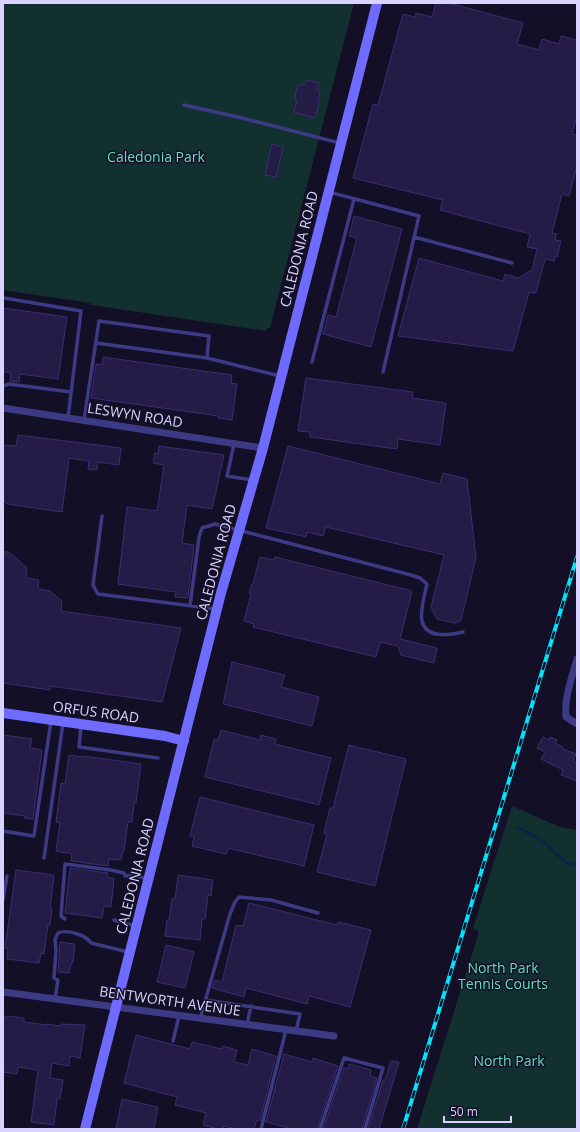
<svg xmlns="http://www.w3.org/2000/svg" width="580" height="1132" viewBox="0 0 580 1132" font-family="'Open Sans',sans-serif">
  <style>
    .green { fill: #12302f }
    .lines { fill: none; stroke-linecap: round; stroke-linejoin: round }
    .stream { stroke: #0c2248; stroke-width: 2.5 }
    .building { fill: #241b47; stroke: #3b2d73 }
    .lane { stroke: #3d3a85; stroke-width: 3.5 }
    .street { stroke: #3d3a85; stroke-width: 7 }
    .secondary { stroke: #6f6bff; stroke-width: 10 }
    .rail-casing { stroke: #00e5ff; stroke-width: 4 }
    .rail { stroke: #130f26; stroke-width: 2.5; stroke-dasharray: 8; stroke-linecap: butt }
    .labels { text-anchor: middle; stroke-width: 3; stroke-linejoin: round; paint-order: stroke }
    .park-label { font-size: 14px; fill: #5fe0c0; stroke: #130f26 }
    .street-label { font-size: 14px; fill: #d9d4ff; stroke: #130f26 }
  </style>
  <rect width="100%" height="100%" fill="#130f26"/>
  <!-- green -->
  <path class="green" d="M3,3H354L270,328H267L266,331L91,305L90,303L3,290Z
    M512,806L560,827L577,830V1129H417L479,932L473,928Z"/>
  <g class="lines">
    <!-- stream -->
    <path class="stream" d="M517,827L543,841L565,862L577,865"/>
  </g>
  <!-- building -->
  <path class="building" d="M436,3H449L523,23L517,44L539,50L542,39L559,44L561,36L577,40V115L572,134L577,135V166L569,196L562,194L552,233L556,234L555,240L561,241L557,257L555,256L554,261L545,259L536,293L529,292L513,351L398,336L419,258L503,281L505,274L518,278L532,270L537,249L527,247L530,234L440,210L443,200L353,178L373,104L378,105L403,14L415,17L416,13L432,17Z
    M307,80L319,83L317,90H320L318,104H319L315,118L294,112L297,100L295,99L296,92L298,85H305Z
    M272,144L283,147L276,177L265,175Z
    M354,216L402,229L371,347L323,334L328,315L336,317L357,238L349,236Z
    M3,308L67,317L58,379L20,374L19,382L10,381L11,373L3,372Z
    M103,357L232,375L231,383L237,384L232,420L218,418V416L212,415L91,398L96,364L102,365Z
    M306,378L413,392L412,398L446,403L440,445L398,439L397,449L310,437V432L298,431Z
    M18,435L121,448L119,465L98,462L97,470L88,469L89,461L69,458L62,512L7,504L3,500V445L16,446Z
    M159,446L224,455L212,509L187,505L182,543L194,545L188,598L175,597L176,592L118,584L127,507L157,511L164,465L153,463L155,453L158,454Z
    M288,446L440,484L443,473L467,479L476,558L461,620L455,623L437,619L431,607L444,555L326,527L323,536L307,532L306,537L266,528Z
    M3,552H9L27,568L26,578L39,580L38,589L50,591L62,601L61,611L181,628L162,702L50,686V690L3,683Z
    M260,557L274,560L275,557L412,591L400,639L437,648L434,663L401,655L398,646L380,642L376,657L253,627L254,624L244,621L251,594L249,593L252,584H253Z
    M232,662L285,675L281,687L319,697L312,726L223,704Z
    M221,730L260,740L261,735L276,739L275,744L331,758L319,805L205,777L214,739L218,740Z
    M3,735L32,739L30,748L42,750L33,819L24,818L25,816L3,813Z
    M543,737L549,740L550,737L557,740L555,743L563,747V749L576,754L573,761L577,763V781L561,775L563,770L541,759L545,752L537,748Z
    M349,745L406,759L375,886L317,872L327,834L324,833L330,808H333Z
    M69,755L82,757L83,756L141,764L136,803H134L132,822H128L124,851H123L121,860L109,859L108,866L71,861L72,854L56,851L60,823L56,822L61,783L65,784Z
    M200,797L314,825L304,866L228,848L226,854L192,846L194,837L190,836Z
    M70,868L108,873L107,878H114L111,907L104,906L102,918L65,913Z
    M16,870L54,875L50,909H52L50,925H48L44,954L41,953L39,963L7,959L8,949L5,948Z
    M178,875L213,880L211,896L208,895L205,919H202L200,940L165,936L167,920H169L172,899H175Z
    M249,903L337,925L338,922L371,930L350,1007L309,996L307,1004L246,988L244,997L212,988L215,980L222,982L236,925L243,926Z
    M60,942L75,944L73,962L71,964L69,973L58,972Z
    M166,945L194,952L185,988L157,982Z
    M7,1016L24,1018V1022L47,1025V1024L61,1026V1024L85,1025L80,1058L70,1056L69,1066L52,1063L50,1078L63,1080L60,1099H57L54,1125L31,1122L38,1070L18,1067L17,1074L3,1072V1017H7Z
    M136,1035L190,1049L192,1042L222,1049L223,1046L237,1050L234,1062L248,1065L252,1049L276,1056L260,1121L257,1120L254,1129H236L224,1126L223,1129H218L203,1125L206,1113L175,1105L177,1097L124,1083Z
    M284,1054L312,1062L313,1058L338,1066L317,1129H293L266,1122Z
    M391,1061L399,1062L379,1129H368L383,1080H385Z
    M349,1064L371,1070L370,1076L377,1078L362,1129H323L344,1068L348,1069Z
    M122,1099L158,1107L154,1129H116Z"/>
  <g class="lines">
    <!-- lane -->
    <path class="lane" d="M184,105L242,118L340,143
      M329,192L419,216L383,372
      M414,237L512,263
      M4,298L81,311L68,418
      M96,343L207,358
      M312,362L354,199
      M3,386L9,384L71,392
      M84,420L99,321L209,336L207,358L280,376
      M234,444L227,476L252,480
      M102,516L93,585L98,594L216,609
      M190,606L199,537L202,528L215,524L411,575L420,578L427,584C425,592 420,614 422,621C426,639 450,635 463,632
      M81,726L79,747L158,758
      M3,831L34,836L51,721
      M44,858L63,723
      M125,876L134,875L147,879
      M3,900L7,876
      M65,919L61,916L65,864L111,870L124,873
      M114,920L135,926
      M55,999L58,980L54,978L56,950L55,939L58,933C67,929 86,935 91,943L128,952
      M206,1000L300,1014L296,1031
      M200,1019L230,914L235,902L239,897L271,900L318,913
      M247,1024L251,1006
      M173,1041L179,1016
      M261,1129L286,1030
      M320,1129L344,1058L383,1068L365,1129"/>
    <!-- street -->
    <path class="street" d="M3,408L263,448
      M577,659C572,677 564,698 566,717L577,724
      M3,992L334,1036"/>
    <!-- secondary -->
    <path class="secondary" d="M3,713L165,736L184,741
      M85,1129L221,593L263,448L377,3"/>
    <!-- rail casing -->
    <g class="rail-casing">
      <path id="rail" d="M403,1129L577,557"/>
    </g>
    <!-- rail -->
    <use href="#rail" class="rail"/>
  </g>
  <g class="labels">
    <!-- park labels -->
    <g class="park-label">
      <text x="156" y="162">Caledonia Park</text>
      <text x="503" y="973">North Park<tspan x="503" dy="16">Tennis Courts</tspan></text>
      <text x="509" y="1066">North Park</text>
    </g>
    <!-- street labels -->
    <g class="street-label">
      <text transform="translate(299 249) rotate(-76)" y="5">CALEDONIA ROAD</text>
      <text transform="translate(135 415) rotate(9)" y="5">LESWYN ROAD</text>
      <text transform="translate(216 562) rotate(-75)" y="5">CALEDONIA ROAD</text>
      <text transform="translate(96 712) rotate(8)" y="5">ORFUS ROAD</text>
      <text transform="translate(135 876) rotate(-76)" y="5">CALEDONIA ROAD</text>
      <text transform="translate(170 1001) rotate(8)" y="5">BENTWORTH AVENUE</text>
    </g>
  </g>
  <!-- border -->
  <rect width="580" height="1132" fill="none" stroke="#d9d4ff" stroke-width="8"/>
  <!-- scale -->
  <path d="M444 1116v6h67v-6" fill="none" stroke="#d9d4ff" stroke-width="2"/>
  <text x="450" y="1116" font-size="12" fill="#d9d4ff" stroke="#130f26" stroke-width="3" paint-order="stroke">50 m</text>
</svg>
